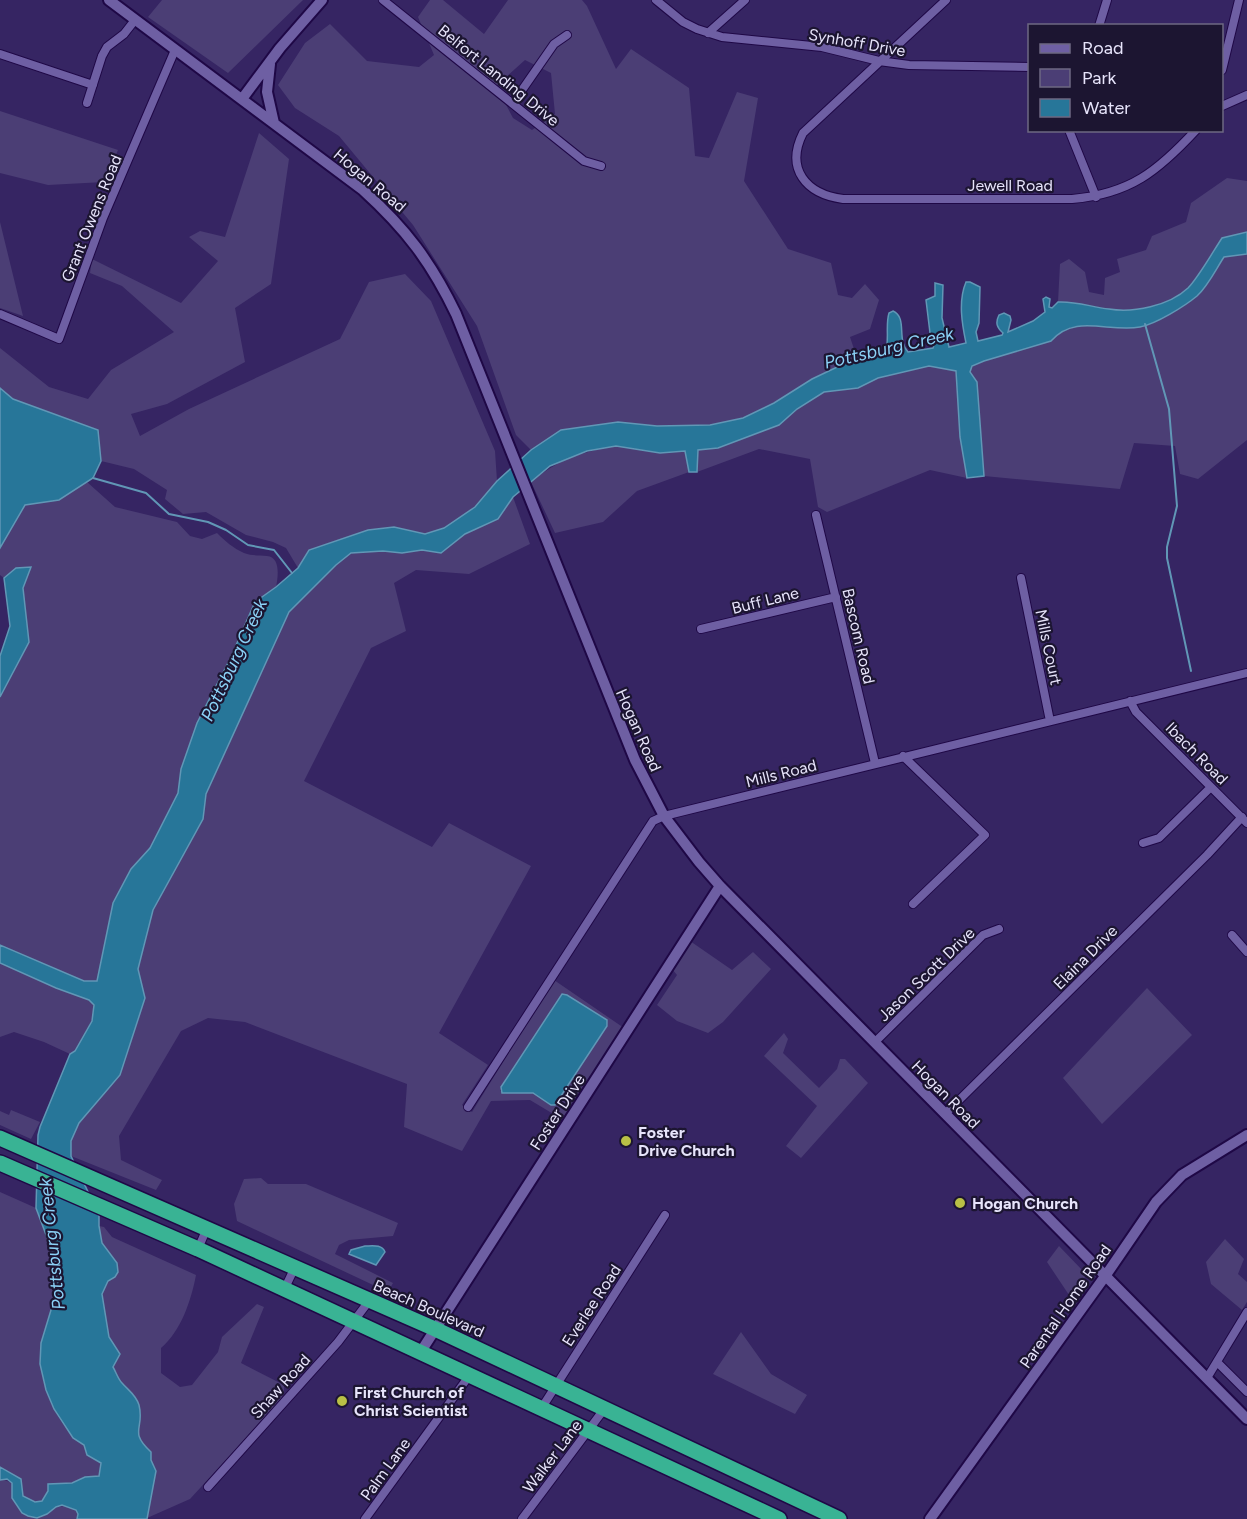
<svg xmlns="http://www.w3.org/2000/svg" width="1247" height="1519" viewBox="0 0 1247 1519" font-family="Figtree,sans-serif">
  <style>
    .green { fill: #4b3e75; fill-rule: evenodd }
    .water { fill: #277699; stroke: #6197b6; stroke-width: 1.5 }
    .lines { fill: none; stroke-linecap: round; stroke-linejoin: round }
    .stream { stroke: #6197b6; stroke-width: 2 }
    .street-casing { stroke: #1f0846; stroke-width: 10 }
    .secondary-casing { stroke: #1f0846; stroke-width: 14 }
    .highway-casing { stroke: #1f0846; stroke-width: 18 }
    .street { stroke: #6e5fa3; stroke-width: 8 }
    .secondary { stroke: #6e5fa3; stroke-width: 10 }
    .highway { stroke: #39b394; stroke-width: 15 }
    .poi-dot { fill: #b9c046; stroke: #1c1531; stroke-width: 2 }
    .labels { text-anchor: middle; stroke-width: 4.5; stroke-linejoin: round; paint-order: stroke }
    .street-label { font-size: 16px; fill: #e7e4fb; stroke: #1c1531 }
    .poi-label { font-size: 16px; font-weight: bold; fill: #e7e4fb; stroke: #1c1531; text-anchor: start }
    .water-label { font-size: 18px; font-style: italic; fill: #8bd1f6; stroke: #1c1531 }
  </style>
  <rect width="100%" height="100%" fill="#362563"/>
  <!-- green -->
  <path class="green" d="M162,0H303L228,73L148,17Z
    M430,0H443L484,34L508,0H582L587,6L616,69L631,49L689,88L695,156L709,158L737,92L758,98L744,181L788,249L831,263L838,295L852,298L865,284L879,300L870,329L850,337L855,352L854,359L812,379L774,403L743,418L710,425L657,426L618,422L561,430L531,450L516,435L477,326L413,225L339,136L295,108L278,85L305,43L330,24L367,61L419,67L434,55L418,17ZM525,60L551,73L555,114L532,130L513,118L496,86Z
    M0,111L118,150L104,182L48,185L0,173Z
    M259,133L289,159L271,284L235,308L245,362L167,404L131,414L140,436L189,409L340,339L369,282L405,274L431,301L495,451L497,481L475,507L444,528L425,534L394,527L309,550L298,568L286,548L273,542L246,535L206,512L183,514L165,499L167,490L134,469L101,461L98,430L13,399L0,388V348L49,387L88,399L111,370L174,332L122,286L90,273L92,259L181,303L218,261L189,237L200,231L225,237Z
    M1227,178L1247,181V232L1222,238C1214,251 1198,278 1188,288C1169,306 1133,313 1109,309C1091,307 1076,301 1058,302L1060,264L1069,259L1085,272L1089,292L1104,295L1105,278L1120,272L1117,259L1146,250L1152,236L1186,222L1191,203Z
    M0,222L23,316L0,308Z
    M1247,254V440L1198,479L1180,474L1175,446L1134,443L1120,489L984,476L977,382L970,372L972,366L984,361L1051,341C1075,313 1109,333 1140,327C1156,324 1185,306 1197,296C1208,286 1216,269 1224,257Z
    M929,366L956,371L960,437L967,478L930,470L827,512L818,507L810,459L759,449L697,472L698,450L718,448L779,425L797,409L824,392L858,388L878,378Z
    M616,446L660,453L685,451L689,472L637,491L603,522L555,533L531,482C559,459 581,452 616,446Z
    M87,482L115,507L177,522L190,536L202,539L217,533C225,541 233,548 244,553C252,556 258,555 267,556C281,557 278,578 276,587L255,602L181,769L178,793L150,848L131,869L113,903L97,982L84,981L0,945V697L29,642L23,588L30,568H16L4,578L0,575V548L25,504L59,500Z
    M513,497L530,544L469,574L416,570L394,583L406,631L371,648L304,781L432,847L449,823L531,866L439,1033L488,1065L462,1105L472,1112L554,980L624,1028L565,1121L530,1100L491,1101L462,1151L404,1127L407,1084L245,1022L208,1018L181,1031L119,1136L121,1160L162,1180L156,1190L71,1156V1141L79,1123L120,1075L145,998L138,969L153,910L203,819L206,794L289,612L336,565L351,553L383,551L402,553L422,550L441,553L465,534L498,519ZM562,994L607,1020L608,1025L551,1105L533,1093L500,1091Z
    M690,941L732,970L753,952L771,969L723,1022L708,1033L677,1021L657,1005L677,975L672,969Z
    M0,963L56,988L89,1000L94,1005L92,1020L75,1051L70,1054L44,1042L14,1032L0,1037Z
    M1147,988L1192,1035L1102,1124L1063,1078Z
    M784,1033L788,1039L783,1053L819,1088L837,1069L840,1059H845L868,1083L801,1158L786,1146L817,1106L764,1056Z
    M11,1110L40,1122L31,1139L0,1125V1111L9,1115Z
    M261,1178L268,1184H306L398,1223L393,1236L349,1240L339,1245L335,1254L393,1283L388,1292L237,1221L234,1204L244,1179Z
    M0,1192L36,1208C44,1231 60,1262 58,1287C57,1307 44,1325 41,1344C36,1378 56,1427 84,1445L87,1455L101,1463L99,1476L85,1477L72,1483L48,1484V1491L42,1501L35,1502L23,1496L21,1479L0,1467Z
    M99,1226L104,1227L112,1237L196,1275C191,1301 181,1331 161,1348V1373L180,1387L192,1385L218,1352L222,1337L257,1304L264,1307L241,1363L284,1385V1393L279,1402L190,1499L147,1518L156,1471L151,1460V1452C128,1431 145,1429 139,1405C136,1395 129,1391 122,1383C118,1379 116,1372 113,1367L120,1354L109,1337L102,1294L108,1281L115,1277L118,1272L117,1263L102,1243Z
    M1225,1239L1244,1259L1238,1274L1247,1282V1302L1242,1310L1211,1284L1206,1262Z
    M1059,1246L1085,1273V1277L1071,1298L1047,1262Z
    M741,1332L771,1374L807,1395L795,1414L713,1374Z
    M2,1479L12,1483L13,1491L47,1514C57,1506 65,1503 76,1510L78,1514L77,1519H0V1480Z"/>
  <!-- water -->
  <path class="water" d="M1247,232V254L1224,257C1216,269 1208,286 1197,296C1185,306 1156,324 1140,327C1109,333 1075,313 1051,341L984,361L972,366L970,372L977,382L984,476L967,478L960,437L956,371L929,366L878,378L858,388L824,392L797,409L779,425L718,448L698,450L697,472H689L685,451L660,453L616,446L587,451L550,466L513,497L498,519L465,534L441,553L422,550L402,553L383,551L351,553L336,565L289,612L206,794L203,819L153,910L138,969L145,998L120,1075L79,1123L71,1141V1156L99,1215V1226L102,1243L117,1263L118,1272L115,1277L108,1281L102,1294L109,1337L120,1354L113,1367C116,1372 118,1379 122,1383C129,1391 136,1395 139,1405C145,1429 128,1431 151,1452V1460L156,1471L147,1519H77L78,1514L76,1510L62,1505L56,1507L47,1514L37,1518L28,1516L22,1513L12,1498V1483L7,1479L0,1480V1467L21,1479L23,1496L35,1502L42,1501L48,1491V1484L72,1483L85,1477L99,1476L101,1463L87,1455L84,1445L73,1438L54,1409L46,1390L40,1364L41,1343L58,1287L54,1256L36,1208L38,1135L40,1127L70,1054L75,1051L92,1021L94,1005L89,1000L56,988L0,963V945L84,981H97L113,903L131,869L150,848L178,793L181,769L197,723L230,659L255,602L276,587L298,568L309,550L368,530L394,527L425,534L444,528L475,507L497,481L531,450L561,430L618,422L657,426L710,425L743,418L774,403L812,379L854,359L885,354C890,341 885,326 889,313L893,311C908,318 896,339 908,352L933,348L934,345L931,341L926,300L935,296V283L943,285L942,318L949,347L966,343C962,324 958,301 966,282H970L980,287L979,323L976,332L978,341L1002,335L1003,333C997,328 995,323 999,315L1004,313L1010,316L1011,320L1008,332L1033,321L1045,312L1043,299L1046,297L1050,299L1049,307L1052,308L1058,302C1076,301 1091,307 1109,309C1133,313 1169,306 1188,288C1198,278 1214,250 1222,238Z
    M0,388L13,399L98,430L101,461L93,478L59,500L25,505L0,548Z
    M31,567L23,588L29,642L0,697V656L10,626L4,578L16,568Z
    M562,994L567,995L607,1020V1026L555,1105H551L533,1093H502L501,1087Z
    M365,1246C372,1246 382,1244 385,1252L376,1265L349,1254L351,1250Z"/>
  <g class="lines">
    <!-- stream -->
    <path class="stream" d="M1145,324L1169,409L1177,506L1167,547V558L1191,671
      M93,478L146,493L169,514L208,522L226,530L248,545L274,550L292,573"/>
    <!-- street casing -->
    <g class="street-casing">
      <path id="street" d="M383,0L584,161L601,166
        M656,0L683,22L697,29L722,37L822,47L879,61L909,65L1030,67
        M946,0L803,133C785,169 806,194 843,199H1072C1130,194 1158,171 1196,130
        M1099,26L1107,0
        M708,33L745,0
        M0,54L93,85
        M1222,70L1239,0
        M87,103L102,56L107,47L124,34L135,20
        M513,103L554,44L567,35
        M1222,106L1247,95
        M1069,130L1096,197
        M0,314L59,339L103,218L175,50
        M816,515L875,763
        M1021,578L1050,721
        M701,629L836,597
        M1130,701L1136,712L1247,823
        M903,756L985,835L913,904
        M1143,843L1159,838L1211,787
        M1232,935L1247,952
        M875,1042L983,935L999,929
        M468,1107L653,821L664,816L1247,673
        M945,1114L1207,855L1242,817
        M198,1249L207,1228
        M284,1290L295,1267
        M1217,1362L1247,1392
        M1207,1378L1247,1312
        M541,1409L665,1215
        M208,1487L338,1342L369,1301
        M365,1519L469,1376
        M522,1519L605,1408"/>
    </g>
    <!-- secondary casing -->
    <g class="secondary-casing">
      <path id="secondary" d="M109,0L363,190C406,229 431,262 456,314L635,760L664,816L699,862L720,886L1247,1419
        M270,64L267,92L274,123
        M242,99L280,48L322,0
        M420,1353L720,886
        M930,1519L1106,1275L1156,1202L1182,1175L1247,1135"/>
    </g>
    <!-- highway casing -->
    <g class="highway-casing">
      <path id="highway" d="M0,1138L435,1329L839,1519
        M0,1163L198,1249L779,1519"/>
    </g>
    <!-- street -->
    <use href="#street" class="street"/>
    <!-- secondary -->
    <use href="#secondary" class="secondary"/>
    <!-- highway -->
    <use href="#highway" class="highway"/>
  </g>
  <!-- markers -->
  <g class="poi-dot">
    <circle cx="626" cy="1141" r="6"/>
    <circle cx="960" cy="1203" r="6"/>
    <circle cx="342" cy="1401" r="6"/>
  </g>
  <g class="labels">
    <!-- street labels -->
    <g class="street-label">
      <text transform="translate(857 42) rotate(10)" y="6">Synhoff Drive</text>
      <text transform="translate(499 75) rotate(39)" y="6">Belfort Landing Drive</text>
      <text transform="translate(370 180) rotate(40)" y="6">Hogan Road</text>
      <text x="1010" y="191">Jewell Road</text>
      <text transform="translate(91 218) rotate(-68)" y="6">Grant Owens Road</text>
      <text transform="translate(765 600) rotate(-14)" y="6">Buff Lane</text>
      <text transform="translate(859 636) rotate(77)" y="6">Bascom Road</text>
      <text transform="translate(1049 647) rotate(78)" y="6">Mills Court</text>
      <text transform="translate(639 730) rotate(66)" y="6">Hogan Road</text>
      <text transform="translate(1197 753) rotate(45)" y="6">Ibach Road</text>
      <text transform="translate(781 773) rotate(-14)" y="6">Mills Road</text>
      <text transform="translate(1085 957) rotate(-45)" y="6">Elaina Drive</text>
      <text transform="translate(926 974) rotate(-44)" y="6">Jason Scott Drive</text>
      <text transform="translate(946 1094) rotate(45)" y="6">Hogan Road</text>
      <text transform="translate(557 1112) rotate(-57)" y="6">Foster Drive</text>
      <text transform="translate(591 1305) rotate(-57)" y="6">Everlee Road</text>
      <text transform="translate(1065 1306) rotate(-55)" y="6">Parental Home Road</text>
      <text transform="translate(429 1308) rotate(24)" y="6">Beach Boulevard</text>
      <text transform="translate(280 1386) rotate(-48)" y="6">Shaw Road</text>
      <text transform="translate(552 1456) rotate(-53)" y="6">Walker Lane</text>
      <text transform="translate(385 1469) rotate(-54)" y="6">Palm Lane</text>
    </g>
    <!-- poi labels -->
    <g class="poi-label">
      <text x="638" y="1138">Foster<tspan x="638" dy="18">Drive Church</tspan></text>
      <text x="972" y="1209">Hogan Church</text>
      <text x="354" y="1398">First Church of<tspan x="354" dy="18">Christ Scientist</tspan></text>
    </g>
    <!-- water labels -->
    <g class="water-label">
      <text transform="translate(889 348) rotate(-13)" y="6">Pottsburg Creek</text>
      <text transform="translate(234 660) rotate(-65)" y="6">Pottsburg Creek</text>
      <text transform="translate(52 1244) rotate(-96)" y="6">Pottsburg Creek</text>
    </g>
  </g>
  <!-- legend -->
  <rect x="1028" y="24" width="195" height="108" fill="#1c1531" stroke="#6d6882" stroke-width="1.5"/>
  <rect x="1040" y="44" width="30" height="9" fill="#6e5fa3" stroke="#6d6882" stroke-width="1.5"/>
  <text x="1082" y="54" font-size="18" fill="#e7e4fb">Road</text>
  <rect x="1040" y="69" width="30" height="18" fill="#4b3e75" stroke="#6d6882" stroke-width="1.5"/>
  <text x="1082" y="84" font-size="18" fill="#e7e4fb">Park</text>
  <rect x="1040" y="99" width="30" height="18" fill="#277699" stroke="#6d6882" stroke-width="1.5"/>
  <text x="1082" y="114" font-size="18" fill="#e7e4fb">Water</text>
</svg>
